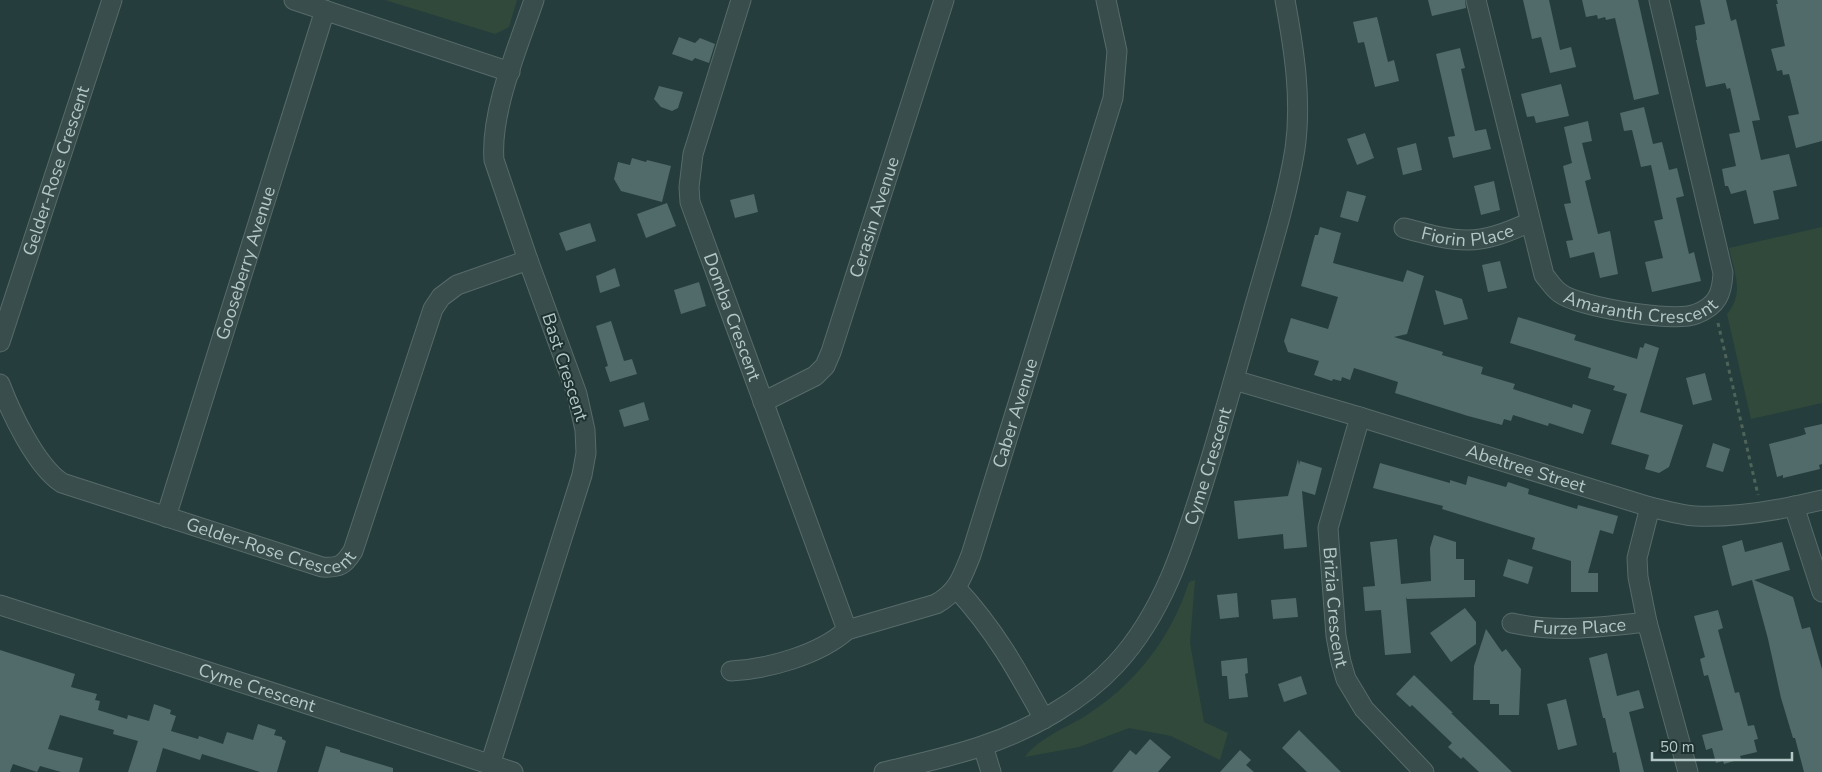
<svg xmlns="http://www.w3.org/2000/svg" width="1822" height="772" viewBox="0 0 1822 772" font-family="'Nunito Sans',sans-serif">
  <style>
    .green { fill: #31493a }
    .building { fill: #516a6a }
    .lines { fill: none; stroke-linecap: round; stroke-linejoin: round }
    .street-casing { stroke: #576b6b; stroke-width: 21 }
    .path { stroke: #4e6459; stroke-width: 3; stroke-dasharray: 4 4; stroke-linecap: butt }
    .street { stroke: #394d4d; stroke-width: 19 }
    .labels { text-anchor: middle; stroke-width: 4; stroke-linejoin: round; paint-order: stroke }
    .street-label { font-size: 18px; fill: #b5c8c8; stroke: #1e3232 }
  </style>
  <rect width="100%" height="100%" fill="#253d3c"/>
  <!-- green -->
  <path class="green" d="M385,0H517L509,27L495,34Z
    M1822,227V403L1751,419L1727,314C1745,293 1734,272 1729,248Z
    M1195,580L1190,643L1204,722L1228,733L1220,760L1171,736L1129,728L1079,747L1025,757C1038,739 1063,729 1082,718C1133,687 1171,639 1189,582Z"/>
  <!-- building -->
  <path class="building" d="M1428,0H1465L1466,8L1432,16Z
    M1523,0H1549L1560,50L1571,47L1576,67L1550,73L1541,37L1532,39Z
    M1582,0H1638L1659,94L1634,100L1615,18L1606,20L1605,17L1598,19L1597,15L1586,17Z
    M1700,0H1726L1731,21L1736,19L1760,120L1752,121L1761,160L1789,154L1797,186L1773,191L1779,219L1754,224L1746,190L1731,194L1728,186H1725L1722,169L1736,166L1729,134L1740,132L1730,88L1727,89L1725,83L1706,87L1696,40H1697L1695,26L1705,24Z
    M1777,0H1822V141L1796,148L1788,116L1799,114L1789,74L1783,75L1782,70L1777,71L1771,49L1785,46L1776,4H1778Z
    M1377,17L1388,62L1394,60L1399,81L1375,87L1364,42L1358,43L1353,22Z
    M679,37L695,43L700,38L715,44L709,63L695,58L692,61L672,54Z
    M1460,48L1465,68L1461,69L1475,131L1486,129L1491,149L1453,158L1448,137L1455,136L1436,54Z
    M1561,84L1569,116L1536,123L1534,116L1527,117L1521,94Z
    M659,86L683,92L678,108L672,111L661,107L654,99Z
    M1644,107L1653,144L1662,142L1669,170L1677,168L1684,196L1676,198L1689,254L1694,252L1701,281L1652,292L1645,262L1663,258L1654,221L1663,219L1651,165L1641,167L1632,130L1624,131L1620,113Z
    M1588,121L1592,141L1582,143L1591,179L1585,181L1598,234L1610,231L1618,274L1600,278L1594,252L1570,258L1566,241L1573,240L1564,204L1571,203L1563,166L1572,163L1564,127Z
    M1365,133L1374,158L1357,165L1347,139Z
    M1416,143L1422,170L1403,175L1397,148Z
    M632,158L646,162L647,160L671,166L662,202L621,191L614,179L618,162L630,165Z
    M1494,181L1500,210L1481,215L1474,186Z
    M1347,191L1366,196L1358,222L1340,217Z
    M754,194L758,212L735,218L730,200Z
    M667,203L676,226L646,238L637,214Z
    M590,223L596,241L566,251L559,233Z
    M1320,227L1341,233L1333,263L1403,282L1407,270L1424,276L1407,334L1394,337L1443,352L1442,355L1483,367L1481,374L1515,384L1513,389L1572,408L1573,404L1591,410L1583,434L1549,423L1548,426L1513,415L1511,421L1504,419L1502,425L1468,416L1395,393L1398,382L1354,368L1350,380L1342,377L1341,381L1333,379L1332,381L1314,375L1319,361L1288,352L1284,341L1291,318L1328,329L1338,297L1301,286L1315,235H1318Z
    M1500,261L1507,288L1488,292L1482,265Z
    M615,268L620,286L600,293L596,276Z
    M699,282L706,306L681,314L674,290Z
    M1435,290L1462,299L1468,319L1444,325Z
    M1518,317L1576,335L1574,340L1637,359L1640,347L1643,348L1645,343L1659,348L1640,412L1683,425L1669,467L1659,473L1645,469L1649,455L1611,444L1627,394L1613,390L1615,386L1588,378L1591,368L1510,343Z
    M611,321L624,361L632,359L637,374L610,382L605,367L608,366L596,326Z
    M1705,373L1712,400L1693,405L1686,378Z
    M644,402L649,420L624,427L619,410Z
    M1822,424V464L1819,465L1820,469L1783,478V475L1777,477L1769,444L1800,436L1806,434L1804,428Z
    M1713,443L1730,449L1723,472L1706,467Z
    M1298,459L1299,465L1300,461L1322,468L1315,495L1302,491L1307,547L1284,549L1283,534L1238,539L1234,501L1288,496Z
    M1380,463L1450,483V480L1466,485L1468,476L1506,487L1508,482L1529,489L1528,494L1577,509L1578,505L1618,516L1613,534L1600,530L1588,573H1598V592H1571V561L1532,549L1535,538L1442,509L1443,506L1373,488Z
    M1434,535L1456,542V559H1464V580H1475V597L1407,599L1406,597L1411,653L1385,655L1381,610L1365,611L1363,587L1375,586L1370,542L1397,539L1401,584L1431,581L1430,548Z
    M1742,540L1745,552L1782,542L1790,570L1754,580L1793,597L1802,629L1810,627L1822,669V772H1804L1795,738H1793L1781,698L1768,639L1752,580L1732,586L1722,546Z
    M1508,559L1533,567L1528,584L1503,576Z
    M1237,593L1239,617L1220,619L1217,595Z
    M1296,598L1298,617L1273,619L1271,600Z
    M1465,608L1476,622V644L1451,662L1430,633Z
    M1718,610L1723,628L1718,630L1735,693L1739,692L1748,726L1754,725L1758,739L1754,740L1757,752L1740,756L1741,759L1724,764L1723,761L1716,763L1712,748L1706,750L1702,735L1723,730L1708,675L1704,676L1700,659L1705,657L1694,616Z
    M1486,629L1502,652L1506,649L1521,669L1519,715H1499V704H1490V700H1473L1474,666Z
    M0,650L75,674L71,687L97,694L95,700L100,701L98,710L127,719L128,715L149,721L154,704L171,710L170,714L176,716L171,731L198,739L199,736L223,744L227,732L253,740L258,724L276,730L274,735L282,737V739L286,741L277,772H260L202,754L200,760L163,748L156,772H128L138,741L113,734L114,730L60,715L48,749L83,758L79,772H61L40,766L37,772L13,764L10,772H0Z
    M1607,653L1617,696L1639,690L1644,708L1629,712L1644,772H1620L1616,752L1613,753L1605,718H1603L1589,658Z
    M1247,658L1248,673L1245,674L1248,697L1229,699L1227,676H1222L1221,661Z
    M1414,675L1453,713H1451L1512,772H1479L1463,757L1461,759L1448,747L1452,743L1412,705L1410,707L1396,694Z
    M1301,676L1307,694L1284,702L1278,684Z
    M1566,699L1577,745L1558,750L1547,704Z
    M1299,730L1341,772H1307L1282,748Z
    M1150,739L1171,757L1158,772H1112L1130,750L1136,755Z
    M326,746L340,750V752L393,768V772H318Z
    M1240,750L1251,760L1246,765L1254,772H1220Z"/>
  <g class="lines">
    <!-- street casing -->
    <g class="street-casing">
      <g id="street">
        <path d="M294,0L510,72"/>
        <path id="s1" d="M741,0L693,154L689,187L690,202L847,630"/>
        <path id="s2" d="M1476,0L1544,275C1549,281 1554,289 1560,293C1578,307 1674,323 1696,314C1717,306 1722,294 1723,273L1659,0"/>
        <path id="s3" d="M1404,228C1460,243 1476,247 1530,222"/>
        <path id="s4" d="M0,342L112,0"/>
        <path id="s5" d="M1234,380L1360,417L1650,507C1664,510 1680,515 1695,516C1738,518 1781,510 1822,500"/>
        <path id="s6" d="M0,384C11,413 36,466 62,483L322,567C340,568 344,565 353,551L433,309L441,297L457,285L528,260"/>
        <path id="s7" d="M763,402L815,376L825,366L831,352L944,0"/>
        <path id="s8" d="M1360,417L1328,528L1336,636L1341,662L1346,679L1364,709L1424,772"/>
        <path d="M1794,506L1822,592"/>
        <path d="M1650,507L1637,558L1638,577L1647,622L1688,772"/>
        <path id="s9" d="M166,517L325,10"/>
        <path d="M956,588C995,630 1017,670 1044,719"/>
        <path id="s10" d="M0,605L280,695L513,772"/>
        <path id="s11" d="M1512,623C1557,633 1602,627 1647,622"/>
        <path id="s12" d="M731,671C768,669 819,655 847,630L936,604C958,592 962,577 971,555L1113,98L1117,51L1106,0"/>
        <path d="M983,746L991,772"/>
        <path d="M490,765L582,475L586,453L585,430L577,394L528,260L494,160C490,112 518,47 534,0"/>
        <path id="s13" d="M884,772C917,764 950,757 982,746C1030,730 1082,701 1116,664C1167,609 1187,535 1209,465C1223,418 1236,372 1249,326C1265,267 1285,209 1295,149C1302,99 1294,49 1285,0"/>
      </g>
    </g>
    <!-- path -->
    <path class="path" d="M1718,323L1758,495"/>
    <!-- street -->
    <use href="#street" class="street"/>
  </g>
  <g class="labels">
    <!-- street labels -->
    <g class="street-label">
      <text dy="6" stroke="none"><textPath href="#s4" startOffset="180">Gelder-Rose Crescent</textPath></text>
      <text dy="6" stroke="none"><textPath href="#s7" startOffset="229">Cerasin Avenue</textPath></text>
      <text dy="6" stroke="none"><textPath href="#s3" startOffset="65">Fiorin Place</textPath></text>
      <text dy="6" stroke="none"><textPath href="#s9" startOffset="266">Gooseberry Avenue</textPath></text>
      <text dy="6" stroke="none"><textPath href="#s2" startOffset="391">Amaranth Crescent</textPath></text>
      <text dy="6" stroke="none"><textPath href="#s1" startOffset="332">Domba Crescent</textPath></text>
      <text transform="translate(565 367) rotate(72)" y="6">Bast Crescent</text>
      <text dy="6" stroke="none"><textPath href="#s12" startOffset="428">Caber Avenue</textPath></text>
      <text dy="6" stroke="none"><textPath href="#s13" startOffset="480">Cyme Crescent</textPath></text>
      <text dy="6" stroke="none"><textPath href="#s5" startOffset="305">Abeltree Street</textPath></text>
      <text dy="6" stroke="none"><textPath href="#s6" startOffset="338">Gelder-Rose Crescent</textPath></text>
      <text dy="6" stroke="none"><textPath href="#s8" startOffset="195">Brizia Crescent</textPath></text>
      <text dy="6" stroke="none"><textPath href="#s11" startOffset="68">Furze Place</textPath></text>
      <text dy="6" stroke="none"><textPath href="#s10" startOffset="270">Cyme Crescent</textPath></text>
    </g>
  </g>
  <!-- scale -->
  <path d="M1652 752v8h140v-8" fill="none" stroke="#b5c8c8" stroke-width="2.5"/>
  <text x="1660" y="752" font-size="15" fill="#b5c8c8" stroke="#1e3232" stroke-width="4" paint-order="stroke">50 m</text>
</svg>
